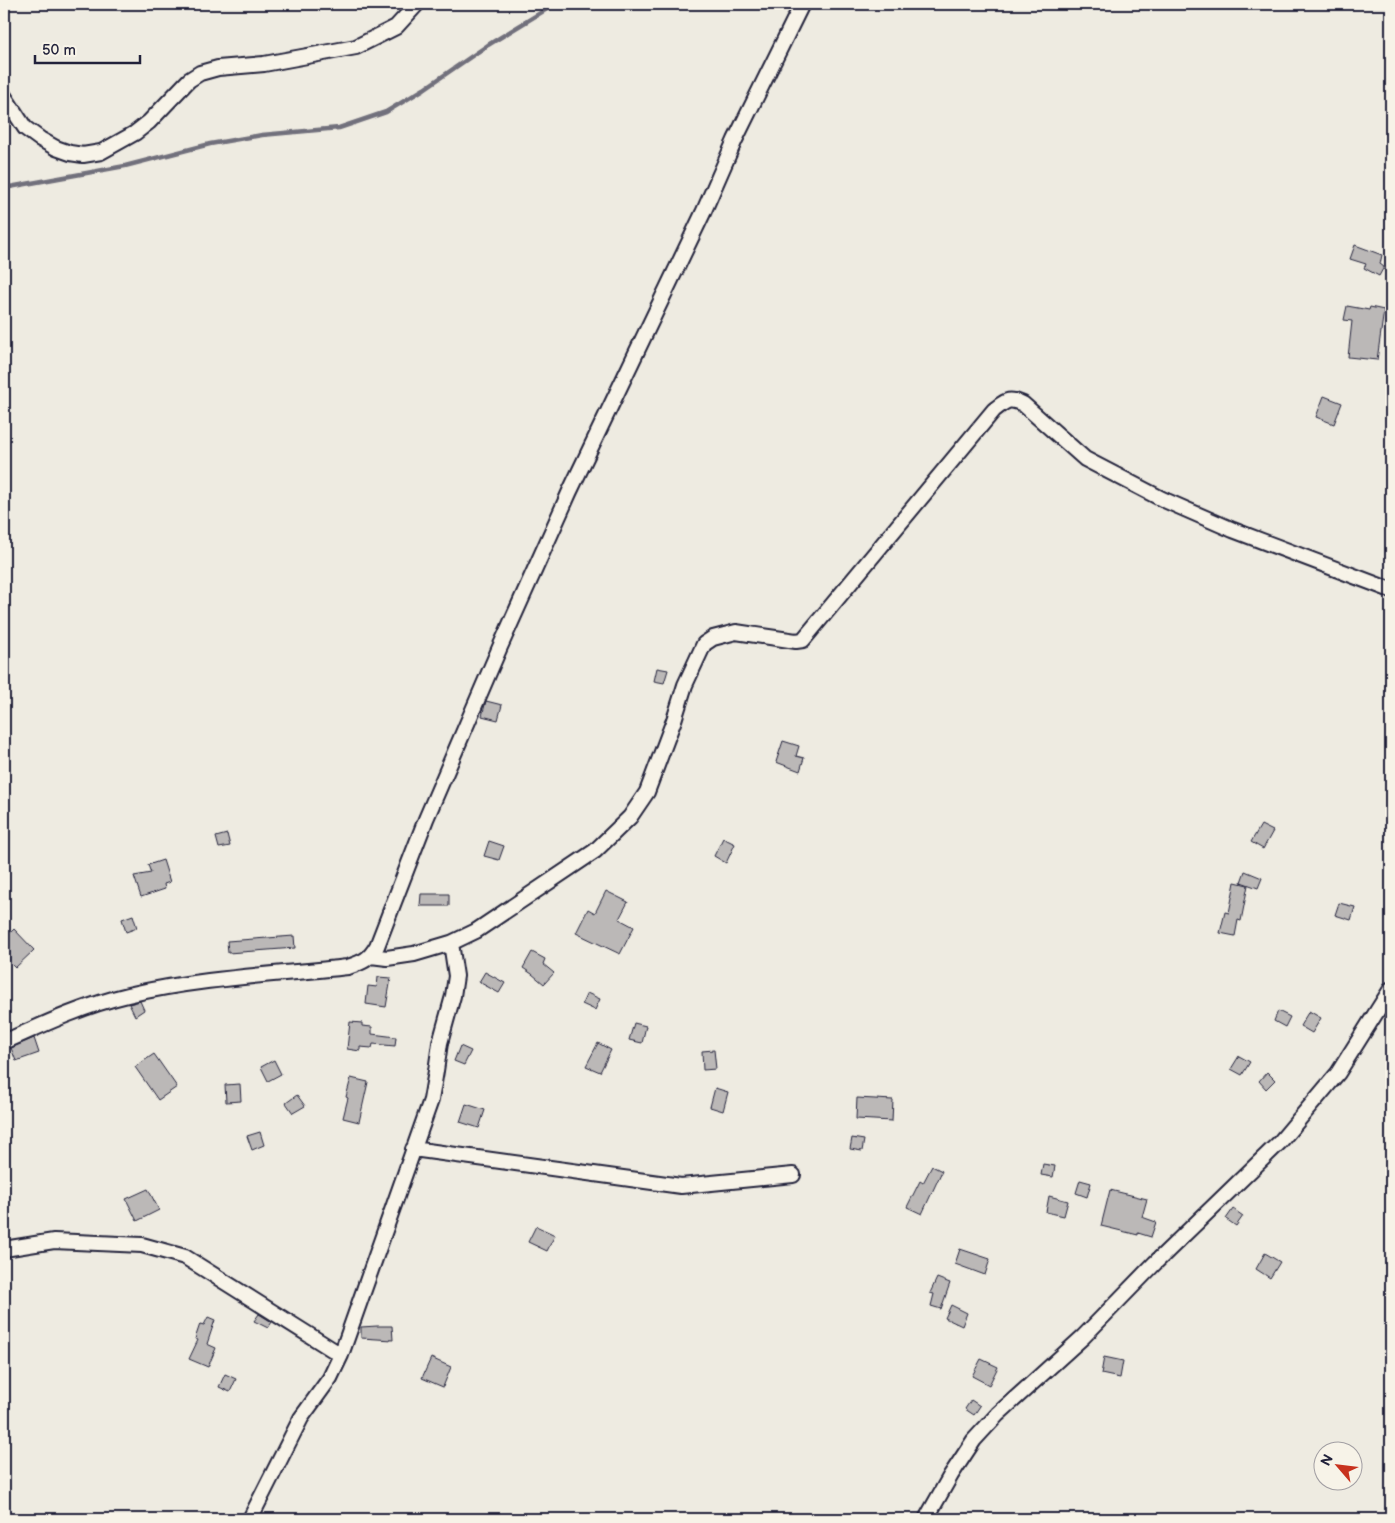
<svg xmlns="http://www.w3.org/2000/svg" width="1395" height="1523" viewBox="0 0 1395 1523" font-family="'Balsamiq Sans',sans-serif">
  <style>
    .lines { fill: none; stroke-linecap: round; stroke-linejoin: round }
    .stream { stroke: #716f7b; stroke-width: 4.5 }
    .building { fill: #bbb8b7; stroke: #22223b }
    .minor-casing { stroke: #22223b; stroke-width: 18 }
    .minor { stroke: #f7f3e8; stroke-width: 14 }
  </style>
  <rect width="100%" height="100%" fill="#eeebe1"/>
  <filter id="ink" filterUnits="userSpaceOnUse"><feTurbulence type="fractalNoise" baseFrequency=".02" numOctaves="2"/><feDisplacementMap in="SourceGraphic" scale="10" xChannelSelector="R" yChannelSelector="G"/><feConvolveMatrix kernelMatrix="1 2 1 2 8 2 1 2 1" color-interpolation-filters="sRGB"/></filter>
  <g filter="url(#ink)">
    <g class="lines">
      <!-- stream -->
      <path class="stream" d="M4,188L125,166L210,144L262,135L339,128L386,112L424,89L488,45L555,4"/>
    </g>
    <!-- building -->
    <path class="building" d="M1355,245L1382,255L1380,264L1384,267L1379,276L1364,268L1366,264L1350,259Z
      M1347,306L1369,310L1370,307L1384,310L1377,360L1348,357L1352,321L1344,320Z
      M1324,396L1342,403L1334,424L1316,417Z
      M657,668L668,670L664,683L654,681Z
      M486,701L502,705L498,720L482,716Z
      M783,741L799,746L796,756L804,758L800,771L776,762Z
      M1261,825L1273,831L1263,849L1251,842Z
      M227,834L230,846L219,848L216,837Z
      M723,838L735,844L726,863L714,856Z
      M489,841L504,846L499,860L484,856Z
      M163,860L170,882L164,884L165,889L141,897L134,876L151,873L148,865Z
      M1245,871L1262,878L1258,888L1241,882Z
      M1235,882L1248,885L1241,921L1238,920L1235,936L1220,933L1225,912L1229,913Z
      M606,891L628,902L619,919L634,927L620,954L576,933L588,909L595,913Z
      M421,894H449V906H420Z
      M1339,903L1355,907L1351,920L1335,915Z
      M133,915L137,928L126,932L122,919Z
      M14,929L34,950L15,968L4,957V939Z
      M294,936L295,948L228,953L227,941Z
      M532,952L545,959L543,964L554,973L544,984L532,974L523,968Z
      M485,972L505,983L499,993L479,982Z
      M378,977L391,978L386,1007L366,1004L368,986L377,987Z
      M587,993L600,999L595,1010L582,1004Z
      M140,1001L144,1010L135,1016L129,1004Z
      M1278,1011L1290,1017L1285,1027L1274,1021Z
      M1309,1011L1321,1018L1312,1033L1300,1026Z
      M350,1022L362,1023V1026L372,1027V1034L396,1037L395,1046L373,1044L372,1048L360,1047V1051L347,1049Z
      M634,1023L646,1026L642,1043L629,1040Z
      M34,1038L39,1053L16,1061L11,1048Z
      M598,1043L611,1050L600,1072L586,1066Z
      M460,1046L471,1051L464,1065L454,1061Z
      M714,1050L716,1069L703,1070L702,1051Z
      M154,1054L177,1087L158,1100L135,1067Z
      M1239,1056L1250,1062L1242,1075L1231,1069Z
      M274,1060L281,1074L268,1081L261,1067Z
      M1267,1072L1275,1080L1266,1089L1259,1081Z
      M351,1078L368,1082L359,1122L343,1118L348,1098L346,1097Z
      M240,1084L241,1101L226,1102L225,1085Z
      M715,1088L728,1092L723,1111L710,1107Z
      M297,1095L305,1106L293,1113L286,1103Z
      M857,1098L893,1100L892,1121L856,1119Z
      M466,1104L485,1110L479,1128L460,1122Z
      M260,1132L264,1145L252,1150L247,1136Z
      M852,1138L864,1140L862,1151L850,1149Z
      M1043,1164L1055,1166L1053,1177L1041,1175Z
      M932,1166L942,1171L922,1214L907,1207L920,1181L923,1183Z
      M1080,1180L1091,1183L1087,1197L1076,1193Z
      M148,1189L159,1210L137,1221L126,1199Z
      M1110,1190L1147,1199L1142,1217L1156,1222L1151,1237L1138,1233V1235L1101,1226Z
      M1049,1196L1068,1201L1064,1216L1046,1212Z
      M1233,1209L1243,1216L1236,1226L1226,1219Z
      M536,1226L555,1235L547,1251L528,1242Z
      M960,1249L990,1259L985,1275L955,1264Z
      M1265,1253L1280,1262L1270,1278L1256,1269Z
      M937,1278L950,1283L941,1309L931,1306L934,1294L930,1293Z
      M951,1305L967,1313L962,1326L945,1318Z
      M259,1314L272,1322L268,1328L254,1321Z
      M208,1317L215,1320L207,1344L216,1348L208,1367L189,1359L198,1340L195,1339L200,1324L204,1325Z
      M377,1326H392L393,1340L361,1338V1327Z
      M1104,1357L1123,1361L1120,1378L1101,1374Z
      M431,1358L451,1367L443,1387L422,1378Z
      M981,1359L998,1367L989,1385L972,1376Z
      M225,1374L236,1379L230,1392L219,1387Z
      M971,1400L980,1406L974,1415L965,1409Z"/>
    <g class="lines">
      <!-- minor casing -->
      <g class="minor-casing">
        <path id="minor" d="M4,96L25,128L40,139L56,148L70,153L83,155L101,152L135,133L149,122L189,80L200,73L218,68L264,64L356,47L396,27L417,4
          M371,956L387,958L414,954L451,943L476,931L595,851L630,817L647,792L674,720L685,685L704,644L713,638L736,632L796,641L803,640L994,410C1006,401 1008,397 1023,404L1085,459L1162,499L1233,530L1391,590
          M4,1042C44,1024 85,1005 128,995C200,978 274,975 348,967C363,962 369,960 377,946L426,819L500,647L570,491L703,213L735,140L802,4
          M413,1149L681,1186L793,1175
          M4,1249L54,1241L142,1245L185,1257L341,1355
          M250,1519L301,1418L330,1378L341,1355L431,1100L436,1071L440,1043L453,996L456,976L451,943
          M926,1519L951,1475L974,1440L998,1414L1083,1337L1155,1263L1280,1142L1338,1073L1391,989"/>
      </g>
      <!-- minor -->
      <use href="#minor" class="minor"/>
    </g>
  </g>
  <!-- margin -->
  <rect width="1395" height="1523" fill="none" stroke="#f7f3e8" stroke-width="20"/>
  <rect x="10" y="10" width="1375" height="1503" fill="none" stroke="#22223b" stroke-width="2" filter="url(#ink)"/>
  <!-- north arrow -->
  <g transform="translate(1338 1466) rotate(298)"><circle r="24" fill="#f7f3e8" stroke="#a29fa3"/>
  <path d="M0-4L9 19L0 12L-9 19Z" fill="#c8321e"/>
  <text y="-8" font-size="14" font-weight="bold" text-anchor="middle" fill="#22223b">N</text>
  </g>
  <!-- scale -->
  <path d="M35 55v8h105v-8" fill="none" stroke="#22223b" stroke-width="2.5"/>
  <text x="42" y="55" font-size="15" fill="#22223b" stroke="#f7f3e8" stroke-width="4" paint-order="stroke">50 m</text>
</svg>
